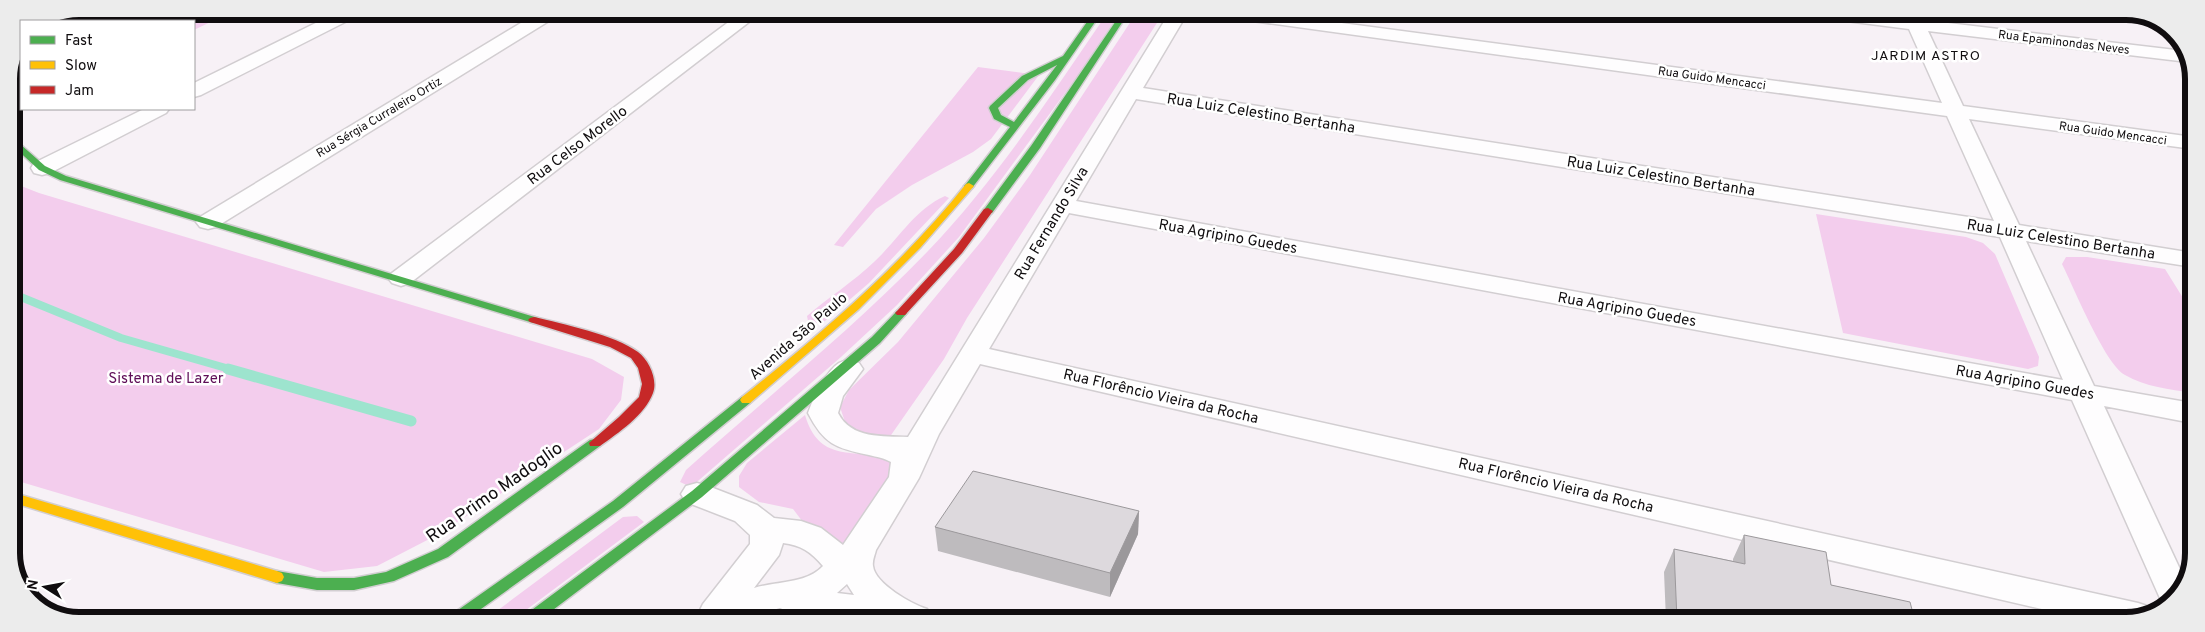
<svg xmlns="http://www.w3.org/2000/svg" width="2205" height="632" viewBox="0 0 2205 632" font-family="Overpass,sans-serif">
  <style>
    .green { fill: #f3cded }
    .lines { fill: none; stroke-linecap: round; stroke-linejoin: round }
    .stream-far1 { stroke: #9de4ce; stroke-width: 8 }
    .stream { stroke: #9de4ce; stroke-width: 11 }
    .street-casing { stroke: #d2ced1; stroke-width: 3 }
    .fast-casing { stroke: #d2ced1; stroke-width: 3 }
    .slow-casing { stroke: #d2ced1; stroke-width: 3 }
    .jam-casing { stroke: #d2ced1; stroke-width: 3 }
    .street { fill: #fefdfe; fill-rule: evenodd }
    .fast { fill: #4caf50; fill-rule: evenodd }
    .slow { fill: #ffc107; fill-rule: evenodd }
    .jam { fill: #c62828; fill-rule: evenodd }
    .wall { fill: #bebbbe }
    .shaded-wall { fill: #9b989b }
    .building { fill: #ddd9dd; stroke: #9b989b }
    .labels { text-anchor: middle; stroke-width: 5; stroke-linejoin: round; paint-order: stroke }
    .far-street-label { font-size: 12px; fill: #100d0f; stroke: #fff }
    .far-neighbourhood-label { font-size: 14px; letter-spacing: 1px; fill: #100d0f; stroke: #fff }
    .street-label { font-size: 15px; fill: #100d0f; stroke: #fff }
    .park-label { font-size: 15px; fill: #5f0e58; stroke: #fff }
    .near-street-label { font-size: 18px; fill: #100d0f; stroke: #fff }
    .rim { fill: none; stroke: #100d0f; stroke-width: 6 }
  </style>
  <rect width="100%" height="100%" fill="#f7f1f6"/>
  <!-- green -->
  <path class="green" d="M79,11H233L194,30V21H55Z
    M1108,12H1120L1079,74L959,237L897,305L841,357L691,487L680,482L686,470C767,397 852,330 928,251C997,179 1052,94 1108,12Z
    M1137,12H1164L967,318L944,359L889,438L869,436L846,425L840,407L849,390L898,342L984,238L1030,175Z
    M21,55V109H27L24,110L11,106V79Z
    M978,67L1039,75L991,139L973,152L912,185L876,209L843,247L834,245Z
    M11,182L39,193L592,359L624,377L621,400L599,429L439,534L377,566L324,572L11,479Z
    M945,196L949,198L869,283L825,321L816,323L808,321L807,316C829,297 853,282 874,262C898,240 914,210 945,196Z
    M1816,214L1966,237L1983,243L1995,254L2039,357L2038,366L2028,369L1843,333Z
    M2066,257H2087L2165,269L2193,314L2192,393C2170,389 2145,387 2125,375C2105,364 2074,288 2062,264Z
    M805,415C819,462 850,449 888,458L892,466L891,478L858,531L838,547L809,530L793,509L759,502L739,487V476L747,463Z
    M637,516L644,522L514,619H486L623,517Z"/>
  <g class="lines">
    <!-- stream-far1 -->
    <path class="stream-far1" d="M11,293L121,338L233,370"/>
    <!-- stream -->
    <path class="stream" d="M228,369L411,421"/>
    <!-- street casing -->
    <g class="street-casing">
      <path id="street" d="M338,12H360L357,16L201,95L194,97V83Z
        M539,12H560L557,16L216,227L208,229L200,227L196,222L200,217Z
        M742,12H762L410,283L401,286L392,283L388,278L392,273Z
        M872,12H890C885,18 881,18 874,17Z
        M1170,12H1188L1143,88L1994,221L1947,116L1231,18L1225,17L1222,13H1267L1942,103L1909,29L1823,18L1817,17L1814,13H1869L1904,17L1902,13H1920L1923,20L2184,51L2188,62L1928,31L1963,106L2193,137V149L1969,119L2019,225L2193,253V267L2026,241L2094,386L2192,403V423L2104,406L2185,580L2168,606L2163,605L2072,400L1069,213L989,349L2138,603L2150,607L2153,612L2126,621H2094L980,364L939,434L919,478L876,550C875,555 872,560 873,566C875,584 912,604 927,609L932,619H833L792,613L780,608L740,619H700L698,614L703,604L750,544V535L735,521L686,502L681,494L686,486L697,483L708,486L757,505L774,518L801,521L821,528L843,545L889,477L891,462C884,458 877,457 869,455C835,448 824,444 808,413C813,399 826,371 839,363C846,359 853,361 859,363L863,369L843,396L838,413C851,439 883,436 908,437ZM1136,99L2000,237L2063,380L1076,201ZM783,543C801,545 811,552 823,566C806,584 777,581 754,588L779,555ZM847,584L854,595L837,593Z
        M144,109H169L166,113L50,173L42,175L34,173L31,168L34,163Z"/>
    </g>
    <!-- fast casing -->
    <g class="fast-casing">
      <path id="fast" d="M1094,12H1102L1055,80L972,188H966L964,186L966,184L1010,127L994,119L989,108L990,106L1022,76L1063,56ZM1057,65L1014,122L1001,115L998,108L1028,80Z
        M1122,12H1129L1040,148L992,213H984L983,211L1031,146Z
        M11,136L45,166L66,176L538,318L540,320L534,323L530,322L60,180L39,170L11,144Z
        M901,310L907,313L880,343L702,497L541,619H523L525,615L692,491L872,337L897,311Z
        M746,396L752,400L750,403L623,507L467,619H449L451,615L613,501L742,397Z
        M595,439L600,440L601,443L600,446L448,557L394,581L354,590H317L277,583L272,581L270,577L272,573L277,571L317,578H354L386,572L438,549L590,440Z"/>
    </g>
    <!-- slow casing -->
    <g class="slow-casing">
      <path id="slow" d="M969,183L974,186L920,248L859,309L750,403H742L740,400L742,397C822,333 902,265 966,184Z
        M11,492L277,571L282,573L284,577L282,581L277,583L11,502Z"/>
    </g>
    <!-- jam casing -->
    <g class="jam-casing">
      <path id="jam" d="M988,208L993,211L962,253L905,315H897L895,313L897,311L954,249L984,209Z
        M534,317C563,324 615,335 638,352C649,360 658,380 653,393C645,415 618,433 600,446H590L589,443L619,417L639,397L642,384L638,368L631,358L610,347L530,322L528,320L530,318Z"/>
    </g>
    <!-- street -->
    <use href="#street" class="street"/>
    <!-- fast -->
    <use href="#fast" class="fast"/>
    <!-- slow -->
    <use href="#slow" class="slow"/>
    <!-- jam -->
    <use href="#jam" class="jam"/>
  </g>
  <!-- wall -->
  <path class="wall" d="M1139,511L1138,534L1110,597L938,551L935,527Z
    M1744,535L1831,585L1915,621L1666,620L1664,572L1674,549L1733,561V559Z"/>
  <!-- shaded-wall -->
  <path class="shaded-wall" d="M1139,511L1138,534L1110,597V573Z"/>
  <!-- building -->
  <path class="building" d="M973,471L1139,511L1110,573L935,527Z
    M1744,535L1826,552L1831,585L1910,602L1915,621L1677,620L1674,549L1745,564Z"/>
  <g class="labels">
    <!-- far-street labels -->
    <g class="far-street-label">
      <text transform="translate(2064 42) rotate(7)" y="4">Rua Epaminondas Neves</text>
      <text transform="translate(1712 78) rotate(8)" y="4">Rua Guido Mencacci</text>
      <text transform="translate(379 117) rotate(-31)" y="4">Rua Sérgia Curraleiro Ortiz</text>
      <text transform="translate(2113 133) rotate(8)" y="4">Rua Guido Mencacci</text>
    </g>
    <!-- far-neighbourhood labels -->
    <g class="far-neighbourhood-label">
      <text x="1926" y="60">JARDIM ASTRO</text>
    </g>
    <!-- street labels -->
    <g class="street-label">
      <text transform="translate(1261 113) rotate(9)" y="5">Rua Luiz Celestino Bertanha</text>
      <text transform="translate(577 145) rotate(-37)" y="5">Rua Celso Morello</text>
      <text transform="translate(1661 176) rotate(9)" y="5">Rua Luiz Celestino Bertanha</text>
      <text transform="translate(1051 223) rotate(-59)" y="5">Rua Fernando Silva</text>
      <text transform="translate(1228 236) rotate(10)" y="5">Rua Agripino Guedes</text>
      <text transform="translate(2061 239) rotate(9)" y="5">Rua Luiz Celestino Bertanha</text>
      <text transform="translate(1627 309) rotate(10)" y="5">Rua Agripino Guedes</text>
      <text transform="translate(798 336) rotate(-41)" y="5">Avenida São Paulo</text>
      <text transform="translate(2025 382) rotate(10)" y="5">Rua Agripino Guedes</text>
      <text transform="translate(1161 396) rotate(13)" y="5">Rua Florêncio Vieira da Rocha</text>
      <text transform="translate(1556 485) rotate(13)" y="5">Rua Florêncio Vieira da Rocha</text>
    </g>
    <!-- park labels -->
    <g class="park-label">
      <text x="166" y="383">Sistema de Lazer</text>
    </g>
    <!-- near-street labels -->
    <g class="near-street-label">
      <text transform="translate(494 492) rotate(-35)" y="6">Rua Primo Madoglio</text>
    </g>
  </g>
  <!-- crop -->
  <path d="M0 0H2205V632H0ZM79 20H2126A59 59 0 0 1 2185 79V553A59 59 0 0 1 2126 612H79A59 59 0 0 1 20 553V79A59 59 0 0 1 79 20Z" fill="#ececec" fill-rule="evenodd"/>
  <path class="rim" d="M79 20H2126A59 59 0 0 1 2185 79V553A59 59 0 0 1 2126 612H79A59 59 0 0 1 20 553V79A59 59 0 0 1 79 20Z"/>
  <!-- legend -->
  <rect x="20" y="20" width="175" height="90" fill="#ffffff" stroke="#9f9e9f"/>
  <rect x="30" y="36" width="25" height="8" fill="#4caf50" stroke="#9f9e9f"/>
  <text x="65" y="45" font-size="15" fill="#100d0f">Fast</text>
  <rect x="30" y="61" width="25" height="8" fill="#ffc107" stroke="#9f9e9f"/>
  <text x="65" y="70" font-size="15" fill="#100d0f">Slow</text>
  <rect x="30" y="86" width="25" height="8" fill="#c62828" stroke="#9f9e9f"/>
  <text x="65" y="95" font-size="15" fill="#100d0f">Jam</text>
  <!-- north arrow -->
  <g transform="translate(45 587) rotate(281)" stroke="#ffffff" stroke-width="4" paint-order="stroke">
  <path d="M0-4L9 19L0 12L-9 19Z" fill="#100d0f"/>
  <text y="-8" font-size="14" font-weight="bold" text-anchor="middle" fill="#100d0f">N</text>
  </g>
</svg>
